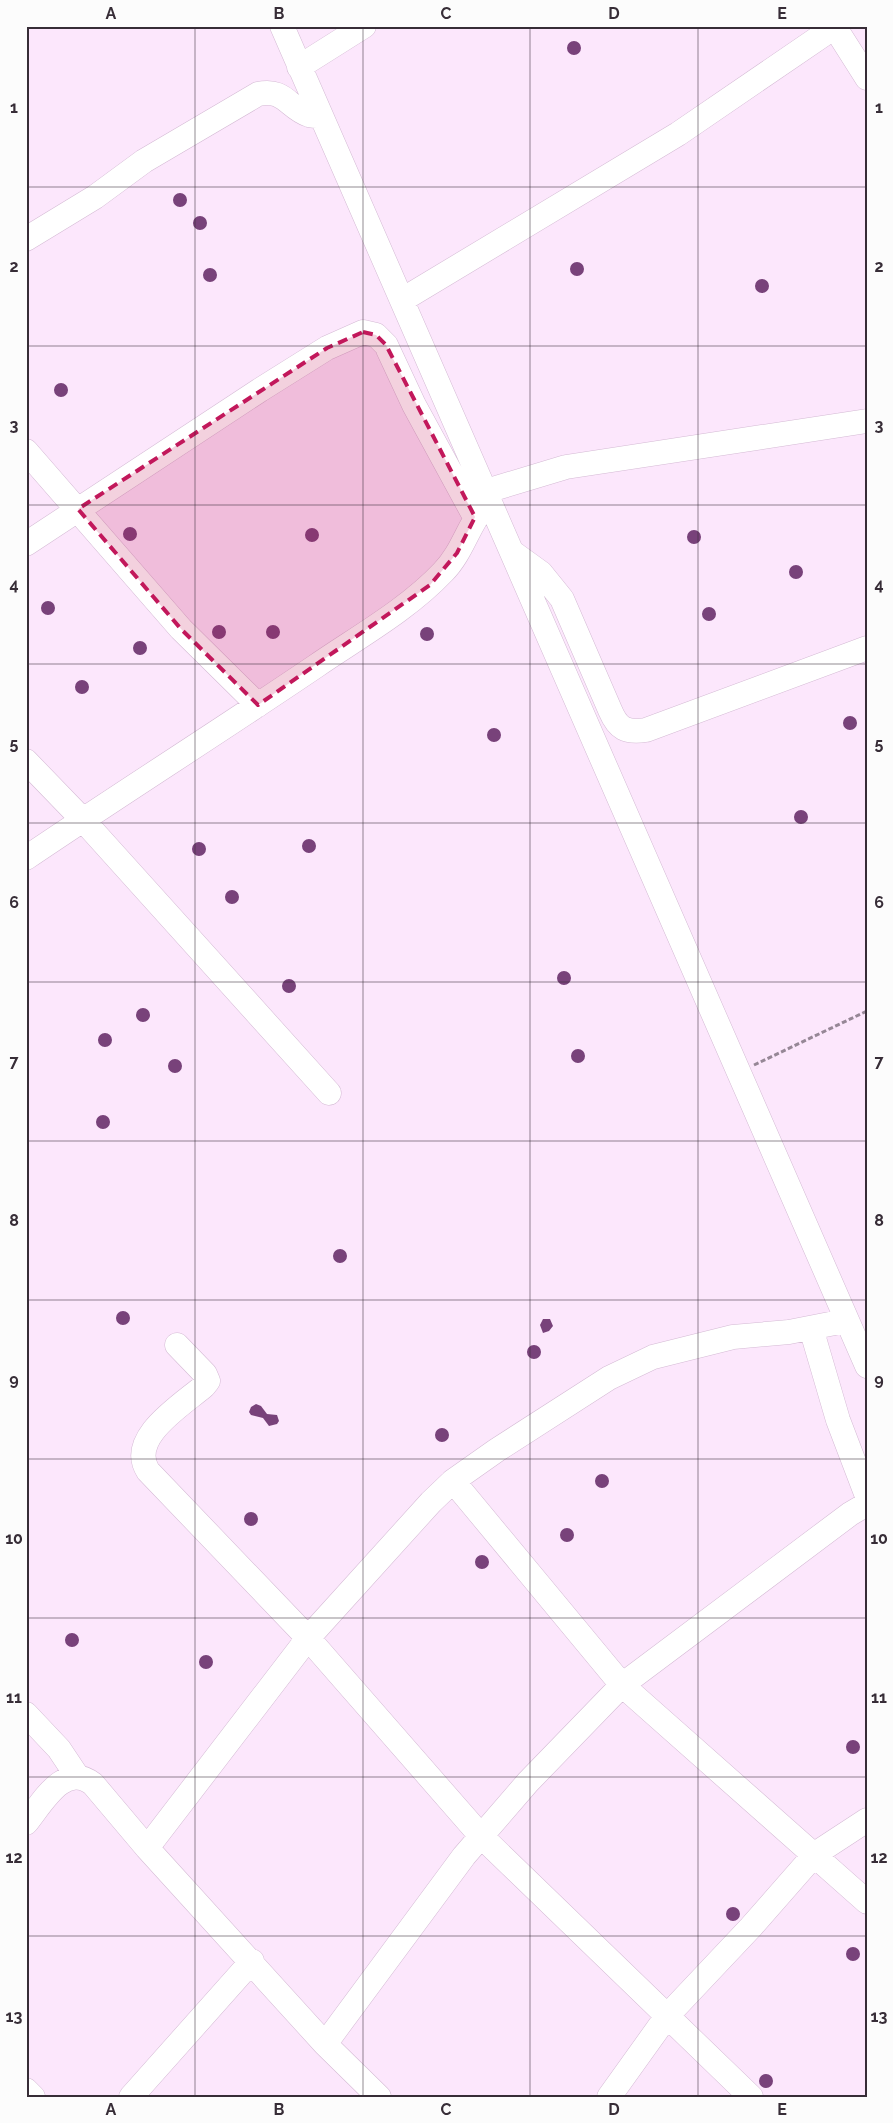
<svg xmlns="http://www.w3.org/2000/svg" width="893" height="2123" viewBox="0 0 893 2123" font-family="Raleway,sans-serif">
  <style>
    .building { fill: #78427a }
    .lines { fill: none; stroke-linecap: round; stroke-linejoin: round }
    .minor-casing { stroke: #d4bad4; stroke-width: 25 }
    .path { stroke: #968796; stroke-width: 3; stroke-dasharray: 5 2.5; stroke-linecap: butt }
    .minor { stroke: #fff; stroke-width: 24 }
    .marked { fill: #c2185b; fill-opacity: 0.2; stroke: #c2185b; stroke-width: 4; stroke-dasharray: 10 6; stroke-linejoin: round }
    .grid { fill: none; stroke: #372d37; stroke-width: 1; stroke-opacity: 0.55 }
    .neatline { fill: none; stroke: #372d37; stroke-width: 2 }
    .grid-label { font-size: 16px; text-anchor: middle; font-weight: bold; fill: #372d37 }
  </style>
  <rect width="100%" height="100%" fill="#fce7fc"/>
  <!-- building -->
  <path class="building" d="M567 48a7 7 0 1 1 14 0a7 7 0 1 1-14 0Z
    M173 200a7 7 0 1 1 14 0a7 7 0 1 1-14 0Z
    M193 223a7 7 0 1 1 14 0a7 7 0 1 1-14 0Z
    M570 269a7 7 0 1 1 14 0a7 7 0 1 1-14 0Z
    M203 275a7 7 0 1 1 14 0a7 7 0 1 1-14 0Z
    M755 286a7 7 0 1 1 14 0a7 7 0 1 1-14 0Z
    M54 390a7 7 0 1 1 14 0a7 7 0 1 1-14 0Z
    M123 534a7 7 0 1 1 14 0a7 7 0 1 1-14 0Z
    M305 535a7 7 0 1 1 14 0a7 7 0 1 1-14 0Z
    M687 537a7 7 0 1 1 14 0a7 7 0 1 1-14 0Z
    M789 572a7 7 0 1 1 14 0a7 7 0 1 1-14 0Z
    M41 608a7 7 0 1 1 14 0a7 7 0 1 1-14 0Z
    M702 614a7 7 0 1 1 14 0a7 7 0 1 1-14 0Z
    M266 632a7 7 0 1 1 14 0a7 7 0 1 1-14 0Z
    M212 632a7 7 0 1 1 14 0a7 7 0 1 1-14 0Z
    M420 634a7 7 0 1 1 14 0a7 7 0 1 1-14 0Z
    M133 648a7 7 0 1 1 14 0a7 7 0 1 1-14 0Z
    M75 687a7 7 0 1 1 14 0a7 7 0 1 1-14 0Z
    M843 723a7 7 0 1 1 14 0a7 7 0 1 1-14 0Z
    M487 735a7 7 0 1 1 14 0a7 7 0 1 1-14 0Z
    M794 817a7 7 0 1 1 14 0a7 7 0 1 1-14 0Z
    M302 846a7 7 0 1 1 14 0a7 7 0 1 1-14 0Z
    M192 849a7 7 0 1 1 14 0a7 7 0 1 1-14 0Z
    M225 897a7 7 0 1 1 14 0a7 7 0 1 1-14 0Z
    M557 978a7 7 0 1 1 14 0a7 7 0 1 1-14 0Z
    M282 986a7 7 0 1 1 14 0a7 7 0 1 1-14 0Z
    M136 1015a7 7 0 1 1 14 0a7 7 0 1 1-14 0Z
    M98 1040a7 7 0 1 1 14 0a7 7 0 1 1-14 0Z
    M571 1056a7 7 0 1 1 14 0a7 7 0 1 1-14 0Z
    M168 1066a7 7 0 1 1 14 0a7 7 0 1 1-14 0Z
    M96 1122a7 7 0 1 1 14 0a7 7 0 1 1-14 0Z
    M333 1256a7 7 0 1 1 14 0a7 7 0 1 1-14 0Z
    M116 1318a7 7 0 1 1 14 0a7 7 0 1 1-14 0Z
    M543,1319H550L553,1326L549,1331L543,1333L540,1325Z
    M527 1352a7 7 0 1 1 14 0a7 7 0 1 1-14 0Z
    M256,1404L261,1406L267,1414L277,1415L279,1421L277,1424L269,1426L263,1418L251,1415L249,1412L251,1407Z
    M435 1435a7 7 0 1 1 14 0a7 7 0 1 1-14 0Z
    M595 1481a7 7 0 1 1 14 0a7 7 0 1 1-14 0Z
    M244 1519a7 7 0 1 1 14 0a7 7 0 1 1-14 0Z
    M560 1535a7 7 0 1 1 14 0a7 7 0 1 1-14 0Z
    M475 1562a7 7 0 1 1 14 0a7 7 0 1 1-14 0Z
    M65 1640a7 7 0 1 1 14 0a7 7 0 1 1-14 0Z
    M199 1662a7 7 0 1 1 14 0a7 7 0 1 1-14 0Z
    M846 1747a7 7 0 1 1 14 0a7 7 0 1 1-14 0Z
    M726 1914a7 7 0 1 1 14 0a7 7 0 1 1-14 0Z
    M846 1954a7 7 0 1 1 14 0a7 7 0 1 1-14 0Z
    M759 2081a7 7 0 1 1 14 0a7 7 0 1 1-14 0Z"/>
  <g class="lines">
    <!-- minor casing -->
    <g class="minor-casing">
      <path id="minor" d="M282,26L867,1366
        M834,26L867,78
        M299,67L364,26
        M26,239L95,197L144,161L258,94C285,88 288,108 309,115C313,116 317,116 321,116
        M402,300L678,134L836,26
        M26,451L181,629L258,705
        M483,492L566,467L867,421
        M26,544L260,390L327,348L363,332L376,335L386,345L414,405L475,517
        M512,552L541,573L562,599L610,710C618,729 626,733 646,730L867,648
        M26,761L83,820L329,1093
        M26,858C122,793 220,731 316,666C358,637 407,610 443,572C462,553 468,526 485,505
        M811,1328L838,1420L867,1496
        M177,1345L205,1374L208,1381L204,1386C182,1405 127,1438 148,1471L308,1638L481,1836L751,2097
        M453,1481L622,1685L867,1902
        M26,1714L59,1749L77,1776
        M26,1823C43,1802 64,1762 93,1784L147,1848L325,2044L379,2097
        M147,1848L308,1638L431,1502L453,1481L497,1450L609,1378L653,1357L733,1337L789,1332L845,1321
        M325,2044L464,1856L528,1782L622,1685L850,1514L867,1504
        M26,2090L33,2097
        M131,2097L252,1961
        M609,2097L667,2016L751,1927L815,1854L867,1820"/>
    </g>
    <!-- path -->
    <path class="path" d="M754,1065L867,1011"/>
    <!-- minor -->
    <use href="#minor" class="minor"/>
  </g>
  <!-- marked area -->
  <path class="marked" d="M363,332L376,335L386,345L475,517L457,553L430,585L258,705L181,629L78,509L327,348Z"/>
  <!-- grid -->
  <path class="grid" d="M195,26V2097M363,26V2097M530,26V2097M698,26V2097M26,187H867M26,346H867M26,505H867M26,664H867M26,823H867M26,982H867M26,1141H867M26,1300H867M26,1459H867M26,1618H867M26,1777H867M26,1936H867"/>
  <!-- border -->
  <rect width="893" height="2123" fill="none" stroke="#fcfcfc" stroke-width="55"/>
  <rect x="28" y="28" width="838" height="2068" class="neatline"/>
  <g class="grid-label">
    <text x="111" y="19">A</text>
    <text x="279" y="19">B</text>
    <text x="446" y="19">C</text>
    <text x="614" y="19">D</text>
    <text x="782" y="19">E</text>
    <text x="14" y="113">1</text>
    <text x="879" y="113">1</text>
    <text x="14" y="272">2</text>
    <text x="879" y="272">2</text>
    <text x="14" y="431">3</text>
    <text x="879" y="431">3</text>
    <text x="14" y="590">4</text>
    <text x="879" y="590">4</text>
    <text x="14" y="749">5</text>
    <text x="879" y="749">5</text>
    <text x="14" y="908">6</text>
    <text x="879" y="908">6</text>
    <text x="14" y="1067">7</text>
    <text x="879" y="1067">7</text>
    <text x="14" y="1226">8</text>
    <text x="879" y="1226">8</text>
    <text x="14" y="1385">9</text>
    <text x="879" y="1385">9</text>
    <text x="14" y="1544">10</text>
    <text x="879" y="1544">10</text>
    <text x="14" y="1703">11</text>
    <text x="879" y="1703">11</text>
    <text x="14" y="1863">12</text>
    <text x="879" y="1863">12</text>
    <text x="14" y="2022">13</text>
    <text x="879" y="2022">13</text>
    <text x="111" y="2115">A</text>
    <text x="279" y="2115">B</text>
    <text x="446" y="2115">C</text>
    <text x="614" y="2115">D</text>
    <text x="782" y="2115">E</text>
  </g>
</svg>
